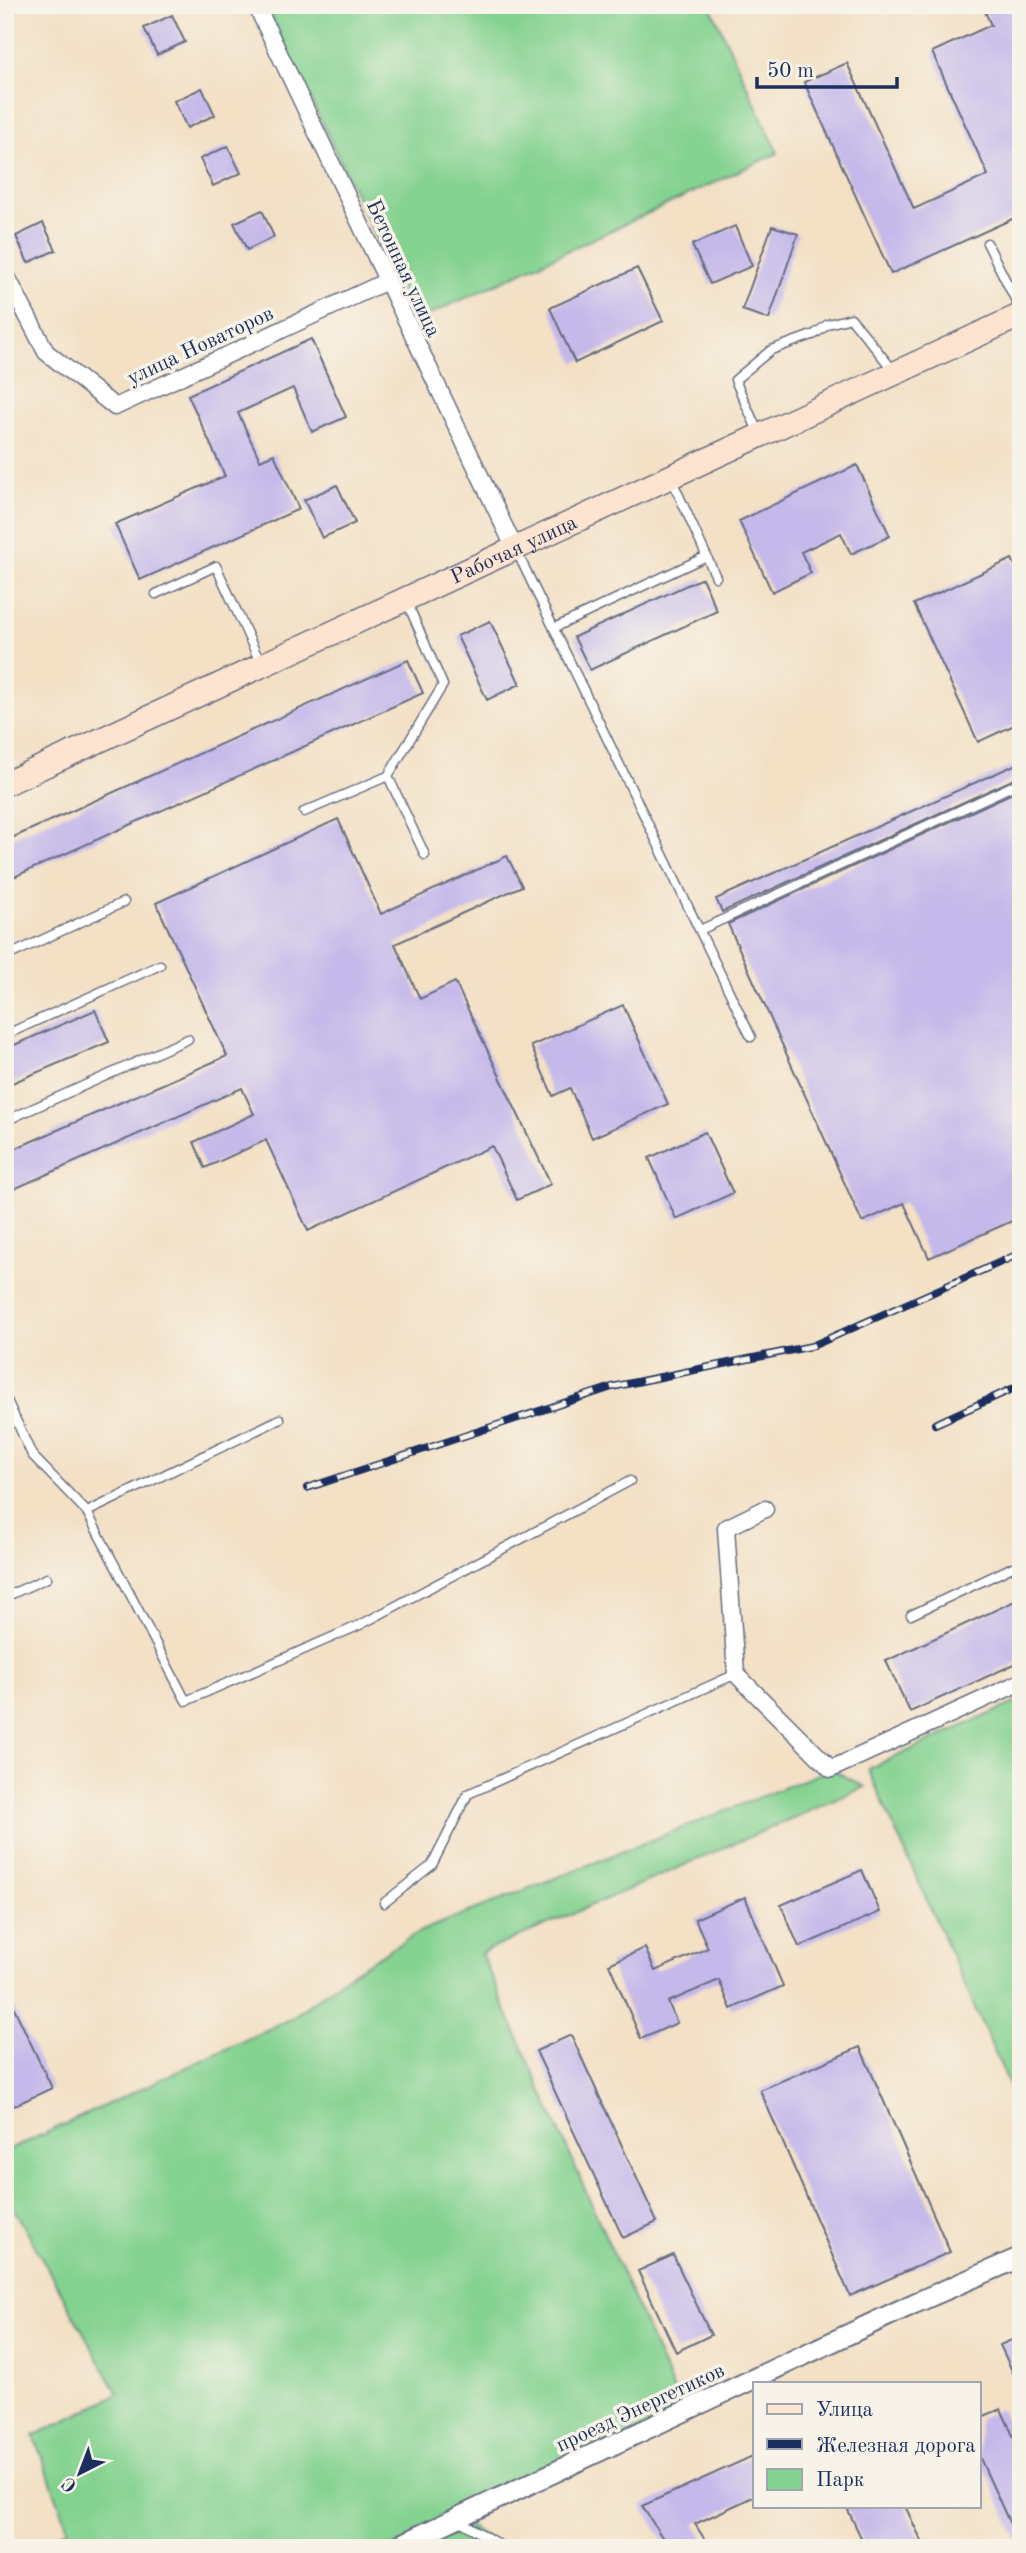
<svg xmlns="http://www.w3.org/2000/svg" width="1026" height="2553" viewBox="0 0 1026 2553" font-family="'Old Standard TT',serif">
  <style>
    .green { fill: #84d290; stroke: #508077; stroke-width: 2 }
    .building { fill: #c5b8ea }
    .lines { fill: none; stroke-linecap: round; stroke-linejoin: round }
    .service-casing { stroke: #676d82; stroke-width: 11 }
    .minor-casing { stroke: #676d82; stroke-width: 19 }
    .tertiary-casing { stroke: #676d82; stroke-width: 23 }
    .secondary-casing { stroke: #676d82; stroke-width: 26 }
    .service { stroke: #fff; stroke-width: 8 }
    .minor { stroke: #fff; stroke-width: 16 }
    .tertiary { stroke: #fff; stroke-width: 19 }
    .secondary { stroke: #fde4d1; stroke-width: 23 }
    .rail-casing { stroke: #1b2f5e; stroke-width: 8 }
    .rail { stroke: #f7f3e8; stroke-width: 5; stroke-dasharray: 16; stroke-linecap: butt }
    .labels { text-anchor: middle; stroke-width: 7; stroke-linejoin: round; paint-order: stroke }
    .street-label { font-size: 21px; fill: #1b2f5e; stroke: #f7f3e8 }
  </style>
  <rect width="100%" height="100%" fill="#f7f3e8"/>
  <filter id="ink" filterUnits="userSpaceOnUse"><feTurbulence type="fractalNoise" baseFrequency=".0143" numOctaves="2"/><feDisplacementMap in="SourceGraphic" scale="14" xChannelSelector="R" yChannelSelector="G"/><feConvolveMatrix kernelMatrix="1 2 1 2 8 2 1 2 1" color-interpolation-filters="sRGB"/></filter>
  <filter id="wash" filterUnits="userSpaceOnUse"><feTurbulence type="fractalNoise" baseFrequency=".00686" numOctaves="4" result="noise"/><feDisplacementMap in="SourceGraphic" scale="28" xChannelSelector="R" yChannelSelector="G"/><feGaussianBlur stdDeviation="1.57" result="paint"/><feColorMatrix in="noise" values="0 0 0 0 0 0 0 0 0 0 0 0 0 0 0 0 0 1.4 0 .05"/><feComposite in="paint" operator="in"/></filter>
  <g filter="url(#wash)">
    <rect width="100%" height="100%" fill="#f3e0c5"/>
    <!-- green -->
    <path class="green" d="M266,5H710L778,153L416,321Z
      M1021,1700V2111L868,1769Z
      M831,1769L865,1787L481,1953L683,2412L457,2519L504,2548H33L68,2528L34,2436L118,2394L8,2198H5V2152L290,2019L351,1973L421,1931Z"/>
    <g id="blocks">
      <!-- building -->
      <path class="building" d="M982,5H1016L1021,16V215L891,274L804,82L847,63L914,209L988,175L932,52L991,25Z
        M172,15L185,42L157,55L144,28Z
        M202,88L215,115L187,128L174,101Z
        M228,146L241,173L213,186L200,159Z
        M262,210L274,237L247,250L234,223Z
        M43,223L56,250L28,263L16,236Z
        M735,226L752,266L710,284L692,245Z
        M772,226L798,234L769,319L742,310Z
        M637,268L663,321L575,363L550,308Z
        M311,339L346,417L312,432L293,388L238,413L260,460L274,454L299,509L140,580L115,524L225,476L188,395Z
        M857,465L890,536L851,554L841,533L801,552L811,573L772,592L739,521Z
        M337,485L355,523L322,538L304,500Z
        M1012,559L1021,577V722L978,742L914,604Z
        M702,578L717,611L590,670L574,637Z
        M490,621L520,684L487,700L457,636Z
        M408,660L423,693L5,881V841Z
        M1021,762V776L722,912L716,899Z
        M1021,789V1217L929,1258L904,1203L862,1222L728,924Z
        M338,819L381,914L507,856L522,886L395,944L420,999L455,982L551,1184L517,1200L492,1146L308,1231L266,1140L205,1168L194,1142L254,1114L242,1088L5,1193V1153L227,1056L156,903Z
        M623,1005L668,1104L592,1138L570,1088L553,1096L531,1046Z
        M95,1010L109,1042L5,1086V1049Z
        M705,1132L733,1193L676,1219L649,1158Z
        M1021,1598V1661L910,1712L886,1661Z
        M862,1870L880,1912L799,1947L781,1905Z
        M745,1897L783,1986L731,2009L719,1980L668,2002L677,2023L641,2039L609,1964L645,1948L655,1971L708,1948L695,1919Z
        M5,1989L52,2088L5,2110Z
        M571,2035L657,2222L623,2238L536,2051Z
        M860,2047L950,2252L850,2296L760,2090Z
        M673,2255L711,2335L676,2352L638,2271Z
        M1021,2336V2390L1000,2345Z
        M1001,2409L1021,2453V2548L979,2456V2418Z
        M755,2455V2496L695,2524L710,2548H669L642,2506Z
        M846,2506H905L925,2548H866Z"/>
    </g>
  </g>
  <g filter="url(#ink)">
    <use href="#blocks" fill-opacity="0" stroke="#676d82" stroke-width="2"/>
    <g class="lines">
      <!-- service casing -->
      <g class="service-casing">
        <path id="service" d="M987,243L1021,311
          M759,434L735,380L771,350L815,334L828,324L851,318L893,370
          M671,478L716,577
          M517,552L751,1037
          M156,594L216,566L260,662
          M407,602L443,685L388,776L425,855
          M554,628L707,556
          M304,812L388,776
          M700,930L1021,782
          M5,957L124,902
          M5,1035L160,965
          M5,1121L188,1039
          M5,1396L32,1455L87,1512L186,1701L360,1625L630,1481
          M87,1512L280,1419
          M5,1597L47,1578
          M911,1615L1021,1563
          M384,1903L432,1865L468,1794L736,1674
          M459,2520L504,2548"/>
      </g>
      <!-- minor casing -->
      <g class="minor-casing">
        <path id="minor" d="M256,5L515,549
          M5,273L46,352L115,407L387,281
          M765,1509L726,1528L736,1674L831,1769L1021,1682"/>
      </g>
      <!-- tertiary casing -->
      <g class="tertiary-casing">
        <path id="tertiary" d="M393,2548L913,2304L1021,2257"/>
      </g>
      <!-- secondary casing -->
      <g class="secondary-casing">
        <g id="secondary">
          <path id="s1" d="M5,784L1021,315"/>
        </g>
      </g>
      <!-- service -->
      <use href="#service" class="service"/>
      <!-- minor -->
      <use href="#minor" class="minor"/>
      <!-- tertiary -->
      <use href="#tertiary" class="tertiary"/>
      <!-- secondary -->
      <use href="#secondary" class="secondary"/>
      <!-- rail casing -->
      <g class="rail-casing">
        <path id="rail" d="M935,1424L1021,1385
          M307,1488L612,1387L812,1346L1021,1253"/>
      </g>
      <!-- rail -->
      <use href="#rail" class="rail"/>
    </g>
  </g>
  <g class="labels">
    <!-- street labels -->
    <g class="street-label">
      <text transform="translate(404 268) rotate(65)" y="7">Бетонная улица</text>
      <text transform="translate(200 345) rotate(-25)" y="7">улица Новаторов</text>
      <text dy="7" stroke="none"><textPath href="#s1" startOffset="560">Рабочая улица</textPath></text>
      <text transform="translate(640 2407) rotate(-25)" y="7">проезд Энергетиков</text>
    </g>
  </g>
  <!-- margin -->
  <rect width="1026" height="2553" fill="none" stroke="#f7f3e8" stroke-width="28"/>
  <!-- legend -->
  <rect x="753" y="2382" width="228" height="126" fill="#f7f3e8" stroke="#9fa5b1" stroke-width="2"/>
  <rect x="767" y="2404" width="35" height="10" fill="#fde4d1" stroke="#9fa5b1" stroke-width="2"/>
  <text x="816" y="2416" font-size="21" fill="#1b2f5e">Улица</text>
  <rect x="767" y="2439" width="35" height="10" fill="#1b2f5e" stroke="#9fa5b1" stroke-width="2"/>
  <text x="816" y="2452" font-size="21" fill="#1b2f5e">Железная дорога</text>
  <rect x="767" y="2469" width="35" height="21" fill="#84d290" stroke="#9fa5b1" stroke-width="2"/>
  <text x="816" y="2486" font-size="21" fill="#1b2f5e">Парк</text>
  <!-- north arrow -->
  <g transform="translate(80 2473) rotate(222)" stroke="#f7f3e8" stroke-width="5" paint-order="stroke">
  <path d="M0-5L12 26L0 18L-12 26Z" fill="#1b2f5e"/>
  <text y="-10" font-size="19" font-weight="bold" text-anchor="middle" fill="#1b2f5e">С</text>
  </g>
  <!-- scale -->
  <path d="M757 77v10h140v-10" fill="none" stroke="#1b2f5e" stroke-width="3.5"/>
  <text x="767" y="77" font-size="21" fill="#1b2f5e" stroke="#f7f3e8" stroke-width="5" paint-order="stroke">50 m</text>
</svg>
